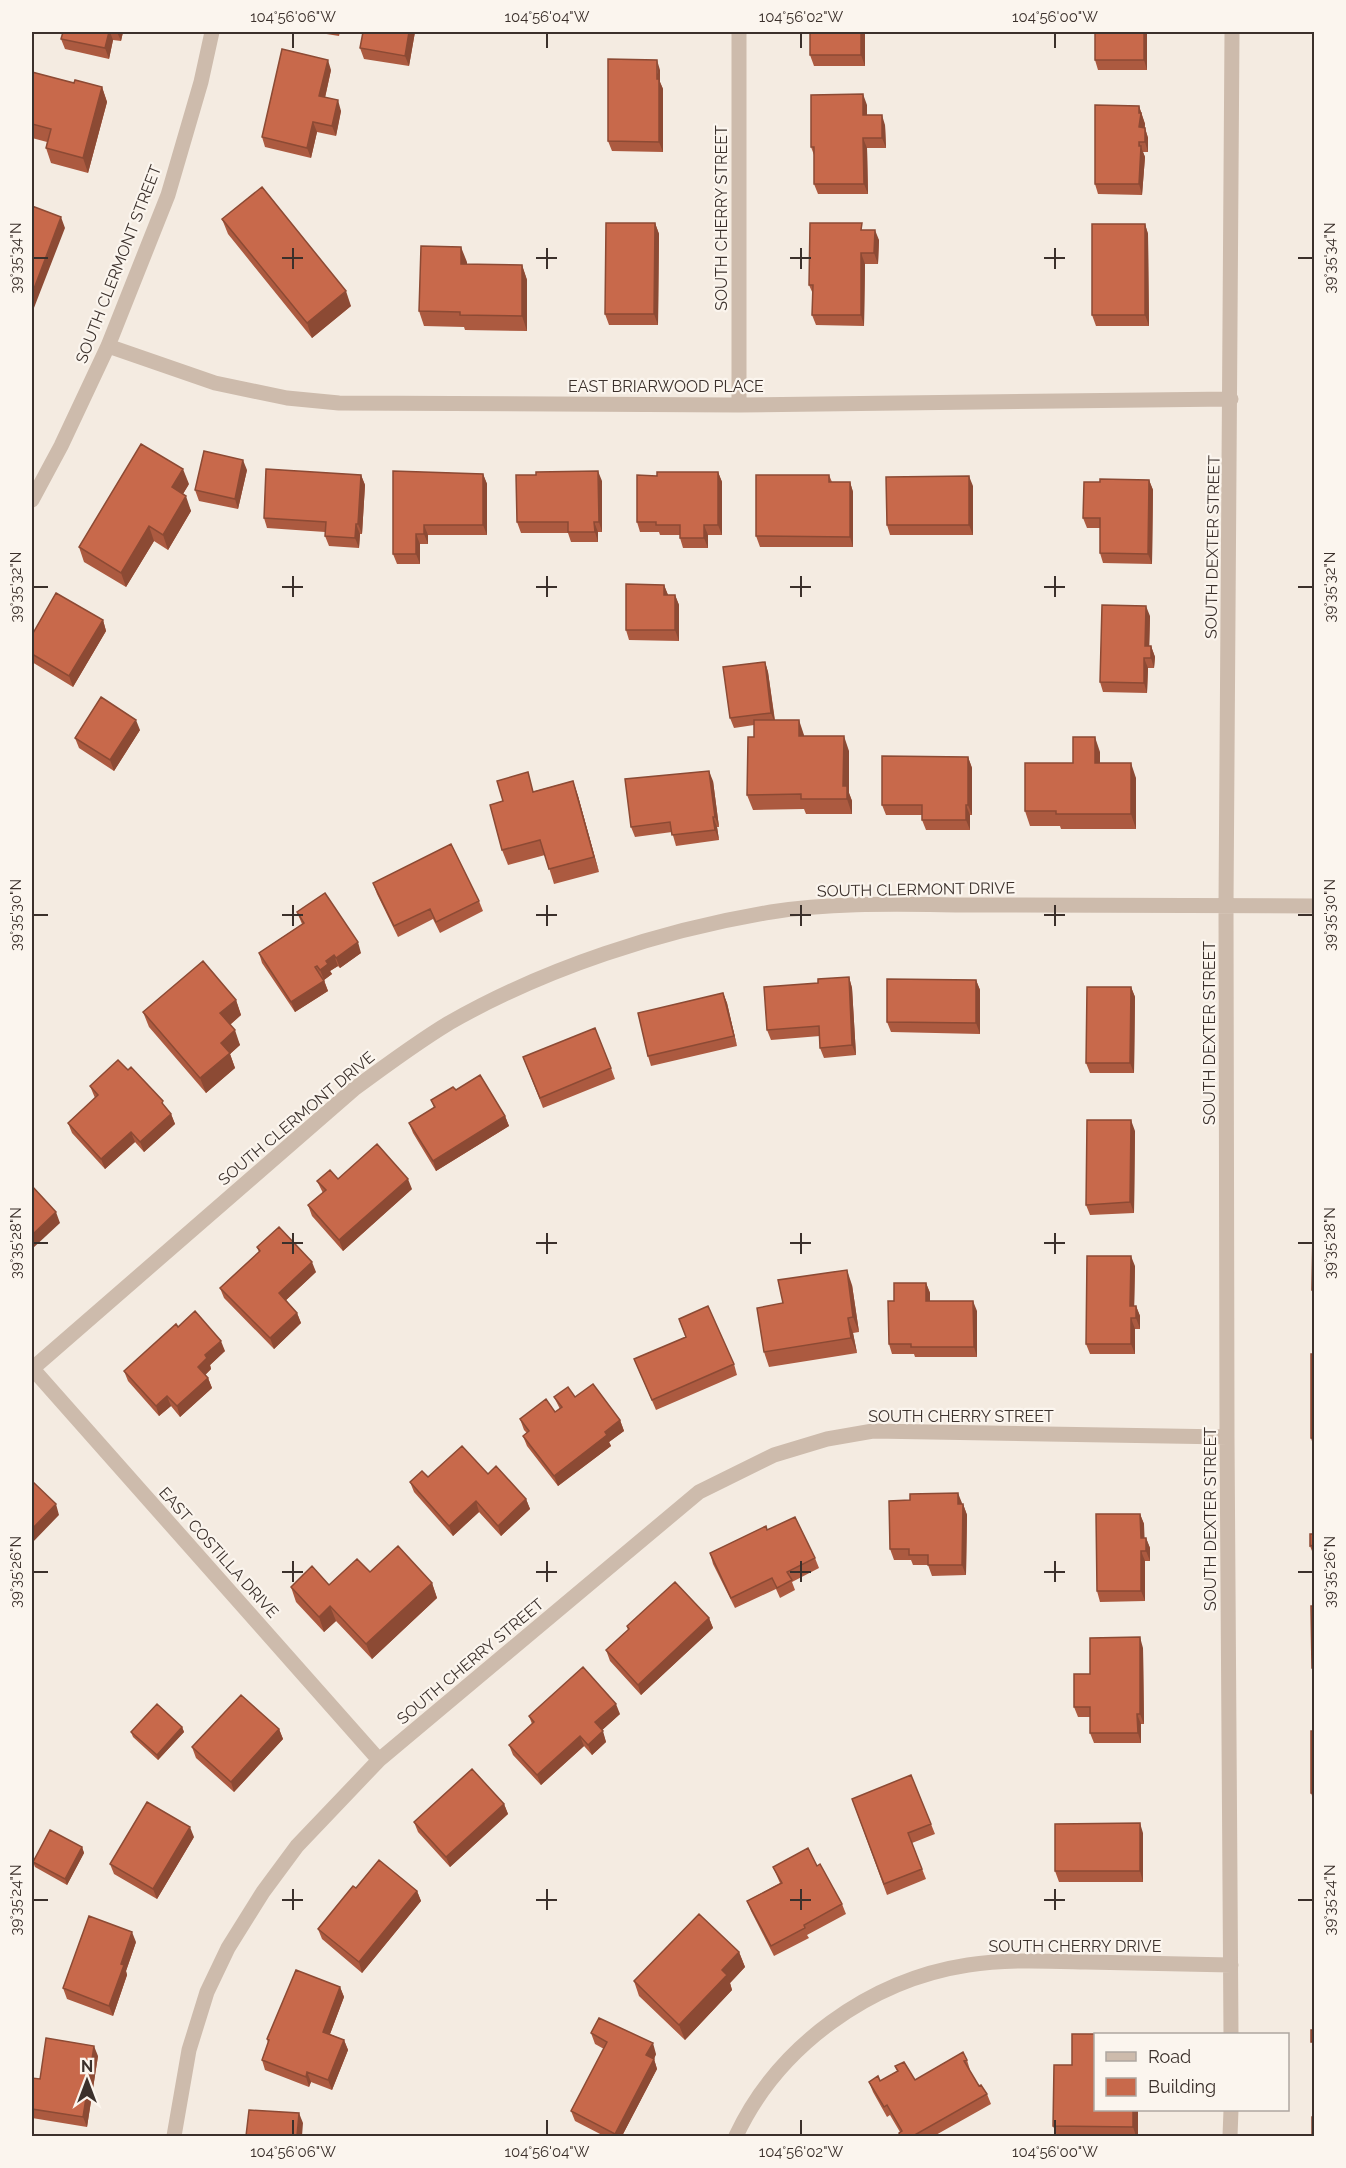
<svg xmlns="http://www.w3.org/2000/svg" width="1346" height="2168" viewBox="0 0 1346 2168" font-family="Raleway,sans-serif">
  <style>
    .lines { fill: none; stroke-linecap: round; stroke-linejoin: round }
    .street { stroke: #cdbbac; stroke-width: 15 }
    .wall { fill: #ac5a40 }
    .shaded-wall { fill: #8c4a34 }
    .building { fill: #c8694b; stroke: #8c4a34; stroke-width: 1.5 }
    .ticks { fill: none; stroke: #3b302b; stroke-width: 2 }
    .labels { text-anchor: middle; stroke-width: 4.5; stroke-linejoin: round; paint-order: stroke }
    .street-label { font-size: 16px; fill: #3b302b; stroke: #fbf5ee }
    .neatline { fill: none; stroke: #3b302b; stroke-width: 2 }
    .ticks-label { font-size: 15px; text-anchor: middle; fill: #3b302b }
  </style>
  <rect width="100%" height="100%" fill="#f4ebe1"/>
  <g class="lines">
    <!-- street -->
    <path class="street" d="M739,32V405
      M108,346L215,383L287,398L339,403L739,405L1231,399
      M32,500L61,446L108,346L168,195L201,82L212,32
      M32,1368L379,1760
      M32,1369L354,1089C385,1066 416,1043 449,1023C545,968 662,930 771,912C842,901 916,905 987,905C1096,905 1205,905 1314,906
      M1231,2034L1227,1437L1226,905L1232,32
      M174,2136L189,2050L207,1992L228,1948L263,1892L297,1846L379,1760L699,1492L774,1455L827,1439L873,1431L1227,1437
      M736,2136C778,2046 870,1980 968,1965C1007,1959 1047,1961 1086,1962C1134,1963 1183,1964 1231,1965
      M1230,2136L1231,2110"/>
  </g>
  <!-- wall -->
  <path class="wall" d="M63,32H123L121,41L113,40L109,59L65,49L61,39Z
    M314,32H340L339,36Z
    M363,32H415L409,66L364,59L360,48Z
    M608,32H660V34L609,33Z
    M810,32H865V66H814L810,55Z
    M1147,32V70H1098L1095,60Z
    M331,70L325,98L341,111L336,136L317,132L311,158L265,147L262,137Z
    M660,70V82L663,89V152L612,151L608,141Z
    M32,72L74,83L102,87L107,102L88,173L51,163L46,148L47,142L32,138Z
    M867,105V115L885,125L886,148H867L868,194H818L814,184V155L811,147Z
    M1139,106L1145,124V128L1148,138V152H1143L1145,157L1142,195L1098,194L1095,184Z
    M222,219L351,306L312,338L228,234Z
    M655,223L659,234L658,325H609L605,314Z
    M1145,224L1148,234L1149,326H1096L1092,315Z
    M864,230L879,240L878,264H865L864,326L816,325L812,315L813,294L809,285Z
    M467,262V264L522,265L527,280V331L465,330L464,327L424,326L419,311Z
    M247,470L238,509L199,501L195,490Z
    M393,471L483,474L487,484V535H428V544H420V564H397L393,554Z
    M718,472L722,482V535H708V548H683L680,538V535H660L659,532H640L637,522L657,476Z
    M361,475L365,485L362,534H360L359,548L329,546L325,536V532L267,528L264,518Z
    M829,475L832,482H850L853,492V547H760L756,536Z
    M1149,480L1153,490L1152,564L1103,563L1100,553V528H1087L1083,518Z
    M602,481V532H598V542H571L568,533H521L517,522Z
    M189,484L183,494L191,511L168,550L154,541L126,587L84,562L79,547Z
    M973,486V535H890L887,525Z
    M664,585L668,595H675L679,605V641L629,640L626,630Z
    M1150,616L1149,646H1151L1155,657L1154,668H1148L1147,693L1103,692L1100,682Z
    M103,620L106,631L73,687L32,662V635Z
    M765,662L768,672L775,720L804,735V736L849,751V793L852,801V814H806L804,809L753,810L747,795L754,737V725L734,728L730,718Z
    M140,730L114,771L79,748L75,738Z
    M1100,752V763L1136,778V829H1061L1060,826H1030L1025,811L1073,763Z
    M968,757L972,768V815H970V830H926L922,820V815H886L882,805Z
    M573,781L578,796L599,872L554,884L545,855L508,865L502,850L535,791Z
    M713,781L719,827H717L719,840L676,846L672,832L635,837L631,827Z
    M373,883L479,901L483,911L440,933L433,919L398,937L377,894Z
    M297,912L361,953L340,968L338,966L330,971L332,974L324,980L328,991L295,1012L262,963L259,953L302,924Z
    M849,977L852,988L856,1055L824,1058L820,1048V1036L771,1040L767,1030L818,983Z
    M976,980L980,990V1034L891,1032L887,1022Z
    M1131,987L1135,997L1134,1073H1090L1086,1063Z
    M723,993L727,1003L737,1046L651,1066L648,1056Z
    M236,1000L241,1015L230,1025L240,1045L230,1054L235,1068L206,1093L149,1027L143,1012Z
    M523,1057L611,1068L615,1079L543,1108Z
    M90,1086L166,1108L171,1114L175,1124L144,1152L135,1142L105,1169L72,1133L68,1123L95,1098Z
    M456,1090L505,1116L509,1126L436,1171L413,1133L409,1123L434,1108L431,1100Z
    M1135,1131L1134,1213L1090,1215L1086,1205Z
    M338,1179L412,1189L343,1251L312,1216L308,1205L323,1193L317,1181Z
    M257,1247L316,1272L286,1300L297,1313L301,1323L274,1349L224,1298L220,1288L259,1252Z
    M1135,1266L1134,1306H1136L1140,1316V1329H1135V1354H1090L1086,1344Z
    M926,1283L930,1293V1301L977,1311V1357H915L914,1354H892L889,1344L894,1301Z
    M852,1285L859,1332L853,1333L857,1353L769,1367L764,1352L783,1303Z
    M679,1319L734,1364L737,1375L656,1410L634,1359L686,1337Z
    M178,1327L225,1351L210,1365L211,1369L205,1375L208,1378L212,1388L180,1417L171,1406L159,1416L128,1381L124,1371Z
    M1314,1354V1448L1311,1438Z
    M554,1397H575L620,1420L624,1431L609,1442L611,1446L558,1486L527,1446L523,1436L527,1433L524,1430L520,1419L555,1412L560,1409Z
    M428,1477L526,1499L530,1509L501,1536L479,1512L453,1536L414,1492L410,1482Z
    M962,1504H963L967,1515L966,1575L932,1576L928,1565H913L911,1560H894L890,1549Z
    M1140,1514L1144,1524V1538H1146L1150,1548V1561H1145V1601L1100,1602L1097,1591Z
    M767,1530L815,1558L819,1568L792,1582L795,1590L780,1598L776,1589L735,1608L713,1564L710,1553Z
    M1314,1534V1556L1310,1546Z
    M370,1572L432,1583L437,1598L372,1659L336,1621L324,1632L296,1602L291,1587L329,1585Z
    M709,1618L713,1628L641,1695L610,1661L606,1650L628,1630L627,1626Z
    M1143,1648L1144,1724H1141V1743H1094L1090,1733V1717H1078L1074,1707L1090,1674Z
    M620,1714L602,1730L606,1742L592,1755L584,1746L541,1785L513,1755L509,1745L532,1724L529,1716Z
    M182,1727L184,1732L158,1760L133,1737L131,1732Z
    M279,1729L283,1739L234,1792L196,1758L192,1747Z
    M1314,1731V1801L1311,1793Z
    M852,1799L931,1824L935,1834L912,1843L926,1879L887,1895Z
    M504,1804L508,1814L450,1867L418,1832L414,1822Z
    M1143,1833V1882H1059L1055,1871Z
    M194,1837L157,1899L114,1874L110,1864Z
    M82,1847L84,1853L67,1885L35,1867L33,1862Z
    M817,1866L842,1904L846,1914L807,1935L809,1938L774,1956L751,1911L747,1901L780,1883L773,1867Z
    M356,1888L417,1891L421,1901L362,1973L322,1939L318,1929Z
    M136,1942L126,1971L127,1975L113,2016L67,1999L63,1988Z
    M739,1952L745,1967L730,1983L732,1990L685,2040L639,1996L634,1981Z
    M340,1987L344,1997L330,2034L344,2040L348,2050L332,2090L311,2082L309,2087L265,2070L262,2060L268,2043L267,2039Z
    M591,2033L656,2054L654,2059L657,2069L622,2136H604L575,2121L571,2111L604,2049L595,2044Z
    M98,2056L87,2127L32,2118V2078L40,2079Z
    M967,2060L970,2070L969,2071L979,2086L987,2094L991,2104L934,2136H900L899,2133L900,2132L890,2115L887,2117L873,2092L869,2082L880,2081L897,2071L895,2066L915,2080Z
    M1095,2109H1138V2136H1057L1053,2126Z"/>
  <!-- shaded-wall -->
  <path class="shaded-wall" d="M109,32H110L113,40L109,59L105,48Z
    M117,32H123L121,41Z
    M409,32H415L409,66L405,56Z
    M861,32H865V66L861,55Z
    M1144,32H1147V70L1144,60Z
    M328,60L331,70L323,106L319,96Z
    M657,60L660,70V82L663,89V152L659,142Z
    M102,87L107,102L88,173L83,158Z
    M863,94L867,105V125L863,115Z
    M338,100L341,111L336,136L332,126Z
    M1139,106L1145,124L1143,137L1139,127Z
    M882,115L885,125L886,148L882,138Z
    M313,122L317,132L311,158L307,148Z
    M1145,128L1148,138V152L1145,142Z
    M863,138L867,148L868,194L864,184Z
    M1139,142L1145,157L1142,195L1139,184Z
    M61,217L65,228L32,313V294Z
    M655,223L659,234L658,325L654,314Z
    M1145,224L1148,234L1149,326L1145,315Z
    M875,230L879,240L878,264L874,253Z
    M461,247L467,262V279L461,264Z
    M861,253L865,264L864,326L861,315Z
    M522,265L527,280V331L522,316Z
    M346,291L351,306L312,338L307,323Z
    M243,460L247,470L238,509L235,499Z
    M183,469L189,484L178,502L172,487Z
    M598,471L602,481V532L599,522Z
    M718,472L722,482V535L718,525Z
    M483,474L487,484V535L483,525Z
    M361,475L365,485L362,534L358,524Z
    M969,476L973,486V535L969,525Z
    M1149,480L1153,490L1152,564L1148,554Z
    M850,482L853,492V547L850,537Z
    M186,496L191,511L168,550L163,535Z
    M594,522L598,532V542L595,532Z
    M356,524L360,534L359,548L355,538Z
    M424,525L428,535V544L424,534Z
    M704,525L708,535V548L704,538Z
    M149,526L154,541L126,587L121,573Z
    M416,534L420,544V564L416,554Z
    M664,585L668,595H664Z
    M675,595L679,605V641L675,630Z
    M1146,606L1150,616L1149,657L1145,646Z
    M103,620L106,631L73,687L69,676Z
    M1151,646L1155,657L1154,668L1151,658Z
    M1144,658L1148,668L1147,693L1144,683Z
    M765,662L768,672L775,723L771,713Z
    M136,720L140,730L114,771L110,760Z
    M799,720L804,735V751L799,736Z
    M844,736L849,751V793L852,801V814L847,799L843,786Z
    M1095,737L1100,752V778L1095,763Z
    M968,757L972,768V815L968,805Z
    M1131,763L1136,778V829L1131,814Z
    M709,771L713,781L719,827L715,817Z
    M573,781L578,796L599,872L594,857Z
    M966,805L970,815V830L966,820Z
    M713,817L717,827L719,840L715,830Z
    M358,942L361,953L340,968L336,958Z
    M334,955L338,966L330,971L332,974L324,980L320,970L326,961Z
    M849,977L852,988L856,1055L852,1045Z
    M976,980L980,990V1034L976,1023Z
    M324,981L328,991L295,1012L291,1002Z
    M1131,987L1135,997L1134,1073L1130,1063Z
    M723,993L727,1003L737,1046L734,1036Z
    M236,1000L241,1015L226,1028L220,1013Z
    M235,1030L240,1045L230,1054L235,1068L206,1093L200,1078L221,1043Z
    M171,1114L175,1124L144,1152L140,1142Z
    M505,1116L509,1126L436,1171L433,1161Z
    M1131,1120L1135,1131L1134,1213L1130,1202Z
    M131,1132L135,1142L105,1169L101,1159Z
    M408,1179L412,1189L343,1251L339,1240Z
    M56,1212L60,1223L32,1249V1235Z
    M1131,1256L1135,1266L1134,1316L1130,1306Z
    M312,1262L316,1272L283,1303L279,1293Z
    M847,1270L852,1285L859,1332L853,1317Z
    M926,1283L930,1293V1311L926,1301Z
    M973,1301L977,1311V1357L974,1347Z
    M1136,1306L1140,1316V1329L1136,1318Z
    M297,1313L301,1323L274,1349L270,1338Z
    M848,1318L853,1333L857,1353L851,1338Z
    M1131,1318L1135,1329V1354L1131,1344Z
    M221,1341L225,1351L210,1365L211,1369L202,1378L198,1367L205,1355Z
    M208,1378L212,1388L180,1417L177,1406Z
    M167,1396L171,1406L159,1416L156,1406Z
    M620,1420L624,1431L609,1442L611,1446L558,1486L554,1476L605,1432Z
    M958,1493L962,1503V1515L958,1504Z
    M526,1499L530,1509L501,1536L498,1526Z
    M476,1501L479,1512L453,1536L449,1526Z
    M56,1504L59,1515L32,1543V1529Z
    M963,1504L967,1515L966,1575L962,1565Z
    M1140,1514L1144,1524L1145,1548L1141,1538Z
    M1146,1538L1150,1548V1561L1146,1551Z
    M1141,1551L1145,1561V1601L1141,1591Z
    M432,1583L437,1598L372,1659L366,1644Z
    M330,1606L336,1621L324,1632L319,1617Z
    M709,1618L713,1628L641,1695L638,1685Z
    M1140,1637L1143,1648L1144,1724L1140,1714Z
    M616,1704L620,1714L599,1733L595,1722Z
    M1137,1714L1141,1724V1743L1138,1733Z
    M182,1727L184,1732L158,1760L157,1755Z
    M279,1729L283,1739L234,1792L231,1782Z
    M603,1731L606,1742L592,1755L588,1745Z
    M580,1736L584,1746L541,1785L537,1775Z
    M504,1804L508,1814L450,1867L446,1857Z
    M1140,1823L1143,1833V1882L1140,1871Z
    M190,1827L194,1837L157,1899L153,1889Z
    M82,1847L84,1853L67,1885L65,1879Z
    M417,1891L421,1901L362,1973L359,1962Z
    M132,1932L136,1942L126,1971L127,1975L113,2016L109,2006L121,1964Z
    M739,1952L745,1967L730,1983L732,1990L685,2040L679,2025L722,1970Z
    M340,1987L344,1997L327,2042L323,2032Z
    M344,2040L348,2050L332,2090L328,2080Z
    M653,2043L656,2054L654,2059L657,2069L622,2136H616L615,2134L646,2055Z
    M94,2046L98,2056L87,2127L83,2117Z
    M307,2072L311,2082L309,2087L306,2077Z
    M1133,2109H1138V2136H1136L1133,2127Z
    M299,2113L303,2123L302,2136H297Z"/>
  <!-- building -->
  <path class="building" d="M63,32H109L105,48L61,39Z
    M363,32H409L405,56L360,48Z
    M810,32H861V55H810Z
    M1095,32H1144V60H1095Z
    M282,49L328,60L319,96L338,100L332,126L313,122L307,148L262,137Z
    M608,59L657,60V79H659V142L608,141Z
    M32,72L74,83L75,80L102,87L83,158L46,148L51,129L32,124Z
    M863,94V115H882V138H863L864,184H814V147H811V95Z
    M1095,105L1139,106V113H1141L1139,127L1145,128V142H1139V146H1141L1139,184H1095Z
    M262,187L346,291L307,323L222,219Z
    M32,206L61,217L32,294Z
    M606,223H655L654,314H605Z
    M810,223H862L861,230H875L874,253H861V315H812L813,285H809Z
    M1092,224H1145V315H1092Z
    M421,246L461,247V264L522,265V316L460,315V312L419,311Z
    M141,444L183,469L172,487L186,496L163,535L149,526L121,573L79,547Z
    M204,451L243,460L235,499L195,490Z
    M266,469L361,475L358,524H356L355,538L325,536L326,522L264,518Z
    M393,471L483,474V525H424V534H416V554H393Z
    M598,471L599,522H594L595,532H568V522H517L516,475H536V472Z
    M657,472H718V525H704V538H680V525H656V522H637V475L657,476Z
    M756,475H829V482H850V537L756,536Z
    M969,476V525H887L886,477Z
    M1100,479L1149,480L1148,554L1100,553V518H1083L1084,482H1100Z
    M626,584L664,585V595H675V630H626Z
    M56,593L103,620L69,676L32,654V635Z
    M1102,605L1146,606L1145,646H1151V658H1144V683L1100,682Z
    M765,662L771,713L730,718L723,667Z
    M101,697L136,720L110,760L75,738Z
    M754,720H799V736H844L843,786H847V799H801V794L747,795L748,737H754Z
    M1073,737H1095V763H1131V814H1056V811H1025V763H1073Z
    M882,756L968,757V805H966V820H922V805H882Z
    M709,771L715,817H713L715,830L672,835L670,822L631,827L625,779Z
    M528,772L533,792L573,781L594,857L549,869L540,840L502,850L490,805L503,801L497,781Z
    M451,844L479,901L436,922L430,909L394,926L373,883Z
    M325,893L358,942L336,958L334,955L326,961L328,964L320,970L317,966L315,967L324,981L291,1002L259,953L304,923L297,912Z
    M203,961L236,1000L220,1013L235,1030L221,1043L230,1053L200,1078L143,1012Z
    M849,977L852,1045L820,1048L819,1026L767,1030L764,987L818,983V979Z
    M887,979L976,980V1023L887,1022Z
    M1087,987H1131L1130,1063H1086Z
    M723,993L734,1036L648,1056L638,1013Z
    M595,1028L611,1068L540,1098L523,1057Z
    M118,1060L128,1070L131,1067L163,1101L162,1103L171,1114L140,1142L131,1132L101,1159L68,1123L98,1095L90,1086Z
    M480,1075L505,1116L433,1161L409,1123L435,1107L431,1100L453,1087L456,1090Z
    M1087,1120H1131L1130,1202L1086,1205Z
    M377,1144L408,1179L339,1240L308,1205L326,1190L317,1181L330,1170L338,1179Z
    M32,1186L56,1212L32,1235Z
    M279,1227L312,1262L279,1293L297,1313L270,1338L220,1288L260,1251L257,1247Z
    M1313,1230H1314V1290H1312Z
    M1087,1256H1131L1130,1306H1136V1318H1131V1344H1086Z
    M847,1270L853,1317L848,1318L851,1338L764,1352L757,1308L783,1303L778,1280Z
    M894,1283H926V1301H973L974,1347H911V1344H889L888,1301H894Z
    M708,1306L734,1364L652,1400L634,1359L686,1337L679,1319Z
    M195,1311L221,1341L205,1355L207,1358L198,1367L208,1378L177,1406L167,1396L156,1406L124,1371L176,1324L178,1327Z
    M1311,1354H1314V1438H1311Z
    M593,1384L620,1420L605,1432L607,1435L554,1476L523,1436L529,1431L520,1419L546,1399L555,1412L562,1407L554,1397L568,1387L575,1397Z
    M462,1446L488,1474L496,1466L526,1499L498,1526L476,1501L449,1526L410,1482L422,1471L428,1477Z
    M32,1481L56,1504L32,1529Z
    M958,1493V1504H963L962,1565H928V1555H909V1549H890L889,1501L910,1500V1494Z
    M1096,1514H1140L1141,1538H1146V1551H1141V1591H1097Z
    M795,1517L815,1558L787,1572L792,1580L777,1588L772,1578L731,1598L710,1553L766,1526L767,1530Z
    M1310,1534H1314V1545L1310,1546Z
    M398,1546L432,1583L366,1644L330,1606L319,1617L291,1587L312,1566L329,1585L357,1559L370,1572Z
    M675,1582L709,1618L638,1685L606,1650L629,1629L627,1626Z
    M1311,1606H1314V1668H1312Z
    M1140,1637V1714H1137L1138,1733H1090V1707H1074V1674H1090V1638Z
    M583,1667L616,1704L595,1722L603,1731L588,1745L580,1736L537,1775L509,1745L534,1722L529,1716Z
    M241,1695L279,1729L231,1782L192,1747Z
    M157,1704L182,1727L157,1755L131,1732Z
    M1311,1731H1314V1793H1311Z
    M472,1769L504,1804L446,1857L414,1822Z
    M911,1775L931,1824L908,1833L922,1869L884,1884L852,1799Z
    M147,1802L190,1827L153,1889L110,1864Z
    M1140,1823V1871H1055V1824Z
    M50,1830L82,1847L65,1879L33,1862Z
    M808,1848L817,1866L820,1864L842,1904L804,1925L805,1928L771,1946L747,1901L782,1883L773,1867Z
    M379,1860L417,1891L359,1962L318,1929L353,1886L356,1888Z
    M699,1914L739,1952L722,1970L727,1975L679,2025L634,1981Z
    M89,1916L132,1932L121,1964L124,1965L109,2006L63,1988Z
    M296,1970L340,1987L323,2032L344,2040L328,2080L307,2072L306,2077L262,2060L269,2040L267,2039Z
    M599,2018L653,2043L646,2055L654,2059L615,2134L571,2111L607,2042L591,2033Z
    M1311,2030H1314V2042H1311Z
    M1072,2034H1127H1095V2109H1133V2127L1053,2126L1054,2065H1072Z
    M46,2038L94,2046L83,2117L32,2109V2078L40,2079Z
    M963,2052L967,2060L964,2061L979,2086L981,2085L987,2094L913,2136H900L899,2133L902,2131L887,2105L884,2107L869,2082L878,2076L880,2081L898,2071L895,2066L904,2062L915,2080Z
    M249,2110L299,2113L297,2136H246Z
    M1312,2117H1314V2136H1312Z"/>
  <!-- ticks -->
  <path class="ticks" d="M293,33V48M547,33V48M801,33V48M1055,33V48M293,248V269M547,248V269M801,248V269M1055,248V269M33,258H48M282,258H303M536,258H557M790,258H811M1044,258H1065M1298,258H1313M293,576V597M547,576V597M801,576V597M1055,576V597M33,587H48M282,587H303M536,587H557M790,587H811M1044,587H1065M1298,587H1313M293,905V926M547,905V926M801,905V926M1055,905V926M33,915H48M282,915H303M536,915H557M790,915H811M1044,915H1065M1298,915H1313M293,1233V1254M547,1233V1254M801,1233V1254M1055,1233V1254M33,1243H48M282,1243H303M536,1243H557M790,1243H811M1044,1243H1065M1298,1243H1313M293,1561V1582M547,1561V1582M801,1561V1582M1055,1561V1582M33,1572H48M282,1572H303M536,1572H557M790,1572H811M1044,1572H1065M1298,1572H1313M293,1889V1910M547,1889V1910M801,1889V1910M1055,1889V1910M33,1900H48M282,1900H303M536,1900H557M790,1900H811M1044,1900H1065M1298,1900H1313M293,2120V2135M547,2120V2135M801,2120V2135M1055,2120V2135"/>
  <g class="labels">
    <!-- street labels -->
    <g class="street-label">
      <text transform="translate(721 218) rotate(-90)" y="6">SOUTH CHERRY STREET</text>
      <text transform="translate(118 264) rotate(-69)" y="6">SOUTH CLERMONT STREET</text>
      <text x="666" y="392">EAST BRIARWOOD PLACE</text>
      <text transform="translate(1212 547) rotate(-89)" y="6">SOUTH DEXTER STREET</text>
      <text transform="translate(916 889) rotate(-1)" y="6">SOUTH CLERMONT DRIVE</text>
      <text transform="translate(1209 1033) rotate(-90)" y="6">SOUTH DEXTER STREET</text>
      <text transform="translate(296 1118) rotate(-40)" y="6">SOUTH CLERMONT DRIVE</text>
      <text x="961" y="1422">SOUTH CHERRY STREET</text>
      <text transform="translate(1210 1519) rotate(-90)" y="6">SOUTH DEXTER STREET</text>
      <text transform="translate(219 1552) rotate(48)" y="6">EAST COSTILLA DRIVE</text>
      <text transform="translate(470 1661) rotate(-40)" y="6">SOUTH CHERRY STREET</text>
      <text x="1075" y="1952">SOUTH CHERRY DRIVE</text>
    </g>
  </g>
  <!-- border -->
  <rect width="1346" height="2168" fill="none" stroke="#fbf5ee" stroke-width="66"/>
  <!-- legend -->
  <rect x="1094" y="2033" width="195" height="78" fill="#fbf5ee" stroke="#aea6a0" stroke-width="1.5"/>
  <rect x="1106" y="2052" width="30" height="9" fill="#cdbbac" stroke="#aea6a0" stroke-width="1.5"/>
  <text x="1148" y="2063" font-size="18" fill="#3b302b">Road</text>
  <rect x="1106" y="2078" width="30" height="18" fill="#c8694b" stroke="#aea6a0" stroke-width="1.5"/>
  <text x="1148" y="2093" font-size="18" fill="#3b302b">Building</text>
  <!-- north arrow -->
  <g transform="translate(87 2081)" stroke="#fbf5ee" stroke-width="4.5" paint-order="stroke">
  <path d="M0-4.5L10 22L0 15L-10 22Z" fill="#3b302b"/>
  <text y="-9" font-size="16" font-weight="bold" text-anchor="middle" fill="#3b302b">N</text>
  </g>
  <rect x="33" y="33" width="1280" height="2102" class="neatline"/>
  <g class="ticks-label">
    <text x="293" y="22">104°56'06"W</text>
    <text x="547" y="22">104°56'04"W</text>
    <text x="801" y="22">104°56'02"W</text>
    <text x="1055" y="22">104°56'00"W</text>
    <text transform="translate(16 258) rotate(-90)" y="5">39°35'34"N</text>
    <text transform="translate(1330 258) rotate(-90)" y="5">39°35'34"N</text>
    <text transform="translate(16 587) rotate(-90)" y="5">39°35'32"N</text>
    <text transform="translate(1330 587) rotate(-90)" y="5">39°35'32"N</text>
    <text transform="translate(16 915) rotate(-90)" y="5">39°35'30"N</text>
    <text transform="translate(1330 915) rotate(-90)" y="5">39°35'30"N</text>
    <text transform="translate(16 1243) rotate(-90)" y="5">39°35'28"N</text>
    <text transform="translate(1330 1243) rotate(-90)" y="5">39°35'28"N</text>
    <text transform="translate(16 1572) rotate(-90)" y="5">39°35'26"N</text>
    <text transform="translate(1330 1572) rotate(-90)" y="5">39°35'26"N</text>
    <text transform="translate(16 1900) rotate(-90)" y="5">39°35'24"N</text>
    <text transform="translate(1330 1900) rotate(-90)" y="5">39°35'24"N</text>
    <text x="293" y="2157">104°56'06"W</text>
    <text x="547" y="2157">104°56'04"W</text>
    <text x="801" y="2157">104°56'02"W</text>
    <text x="1055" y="2157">104°56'00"W</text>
  </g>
</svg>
